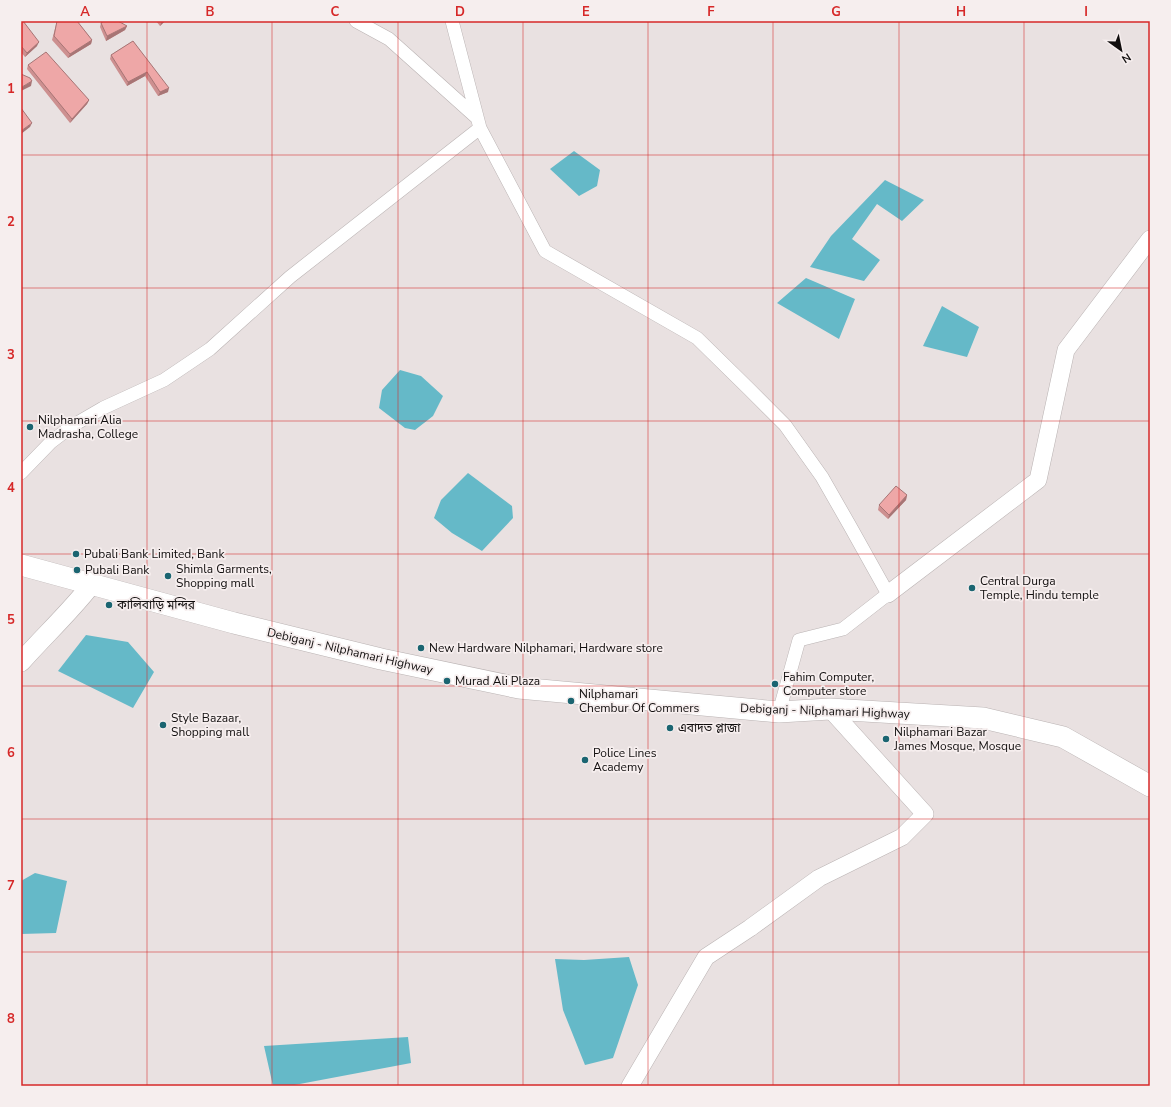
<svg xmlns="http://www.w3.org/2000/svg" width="1171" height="1107" viewBox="0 0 1171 1107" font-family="'Nunito Sans','Noto Sans Bengali',sans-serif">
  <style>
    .water { fill: #65b9c8 }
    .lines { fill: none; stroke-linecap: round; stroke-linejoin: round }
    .minor-casing { stroke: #bab3b3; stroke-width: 14 }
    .tertiary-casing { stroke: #bab3b3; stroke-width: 18 }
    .secondary-casing { stroke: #bab3b3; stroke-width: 20 }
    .primary-casing { stroke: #bab3b3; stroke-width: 22 }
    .minor { stroke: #fff; stroke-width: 13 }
    .tertiary { stroke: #fff; stroke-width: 17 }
    .secondary { stroke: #fff; stroke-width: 19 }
    .primary { stroke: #fff; stroke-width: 21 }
    .wall { fill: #cd9090 }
    .shaded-wall { fill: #a77575 }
    .building { fill: #eea7a7; stroke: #a77575 }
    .grid { fill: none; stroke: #d62828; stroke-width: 1; stroke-opacity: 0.55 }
    .poi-dot { fill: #1b6571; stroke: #f6eeee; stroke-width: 1.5 }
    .labels { text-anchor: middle; stroke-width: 3.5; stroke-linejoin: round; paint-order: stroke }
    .poi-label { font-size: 12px; fill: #110e0e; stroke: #f6eeee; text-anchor: start }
    .street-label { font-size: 12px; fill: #110e0e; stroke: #f6eeee }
    .neatline { fill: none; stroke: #d62828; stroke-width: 1.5 }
    .grid-label { font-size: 13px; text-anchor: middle; font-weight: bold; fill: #d62828 }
  </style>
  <rect width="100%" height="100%" fill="#e9e1e1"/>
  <!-- water -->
  <path class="water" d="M574,151L600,170L597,186L579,196L550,169Z
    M885,180L924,200L902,221L877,204L852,239L880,260L864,281L810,267L831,236Z
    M806,278L855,299L839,339L777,303Z
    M942,306L979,327L967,357L923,346Z
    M400,370L421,376L443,396L433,416L415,430L405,428L379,408L382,390Z
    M468,473L512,506L513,518L482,551L452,533L434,518L441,500Z
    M86,635L128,642L154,672L133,708L58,671Z
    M35,873L67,881L56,933L21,934V881Z
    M629,957L638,985L613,1058L585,1065L563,1010L555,959L584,960Z
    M408,1037L411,1063L289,1086H273L264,1046Z"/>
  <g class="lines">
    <!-- minor casing -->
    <g class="minor-casing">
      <path id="minor" d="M356,21L389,39L476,117
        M452,21L480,128L545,251L697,338L749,389L785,425L822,477L850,526L888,594L843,629L799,640L779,712
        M21,473L51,442L72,426L103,408L164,380L210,349L290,277L480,128"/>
    </g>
    <!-- tertiary casing -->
    <g class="tertiary-casing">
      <path id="tertiary" d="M888,594L1038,480L1066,350L1150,239
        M630,1086L706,957L750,928L819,878L902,837L925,814L830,709"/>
    </g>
    <!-- secondary casing -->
    <g class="secondary-casing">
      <path id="secondary" d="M21,662C44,636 70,612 91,585"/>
    </g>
    <!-- primary casing -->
    <g class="primary-casing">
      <path id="primary" d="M21,565L234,623L381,659L519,688L779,712L830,709L983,718L1063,737L1150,786"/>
    </g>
    <!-- minor -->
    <use href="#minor" class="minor"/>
    <!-- tertiary -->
    <use href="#tertiary" class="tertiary"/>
    <!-- secondary -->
    <use href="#secondary" class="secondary"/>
    <!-- primary -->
    <use href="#primary" class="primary"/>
  </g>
  <!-- wall -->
  <path class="wall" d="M21,21L37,46L25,57L21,52Z
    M57,21H77L92,40L91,44L68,58L52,40Z
    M156,21H165L160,26Z
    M101,23L127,26L125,30L106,41L100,27Z
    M133,41L168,92L158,96L145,76L127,86L110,59L111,55Z
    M28,65L89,100L87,104L70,123L27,69Z
    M907,495L906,500L888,519L878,510L879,505Z"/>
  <!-- shaded-wall -->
  <path class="shaded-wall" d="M162,21H165L160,26Z
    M127,26L125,30L106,41L107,36Z
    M92,40L91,44L68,58L70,54Z
    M39,42L37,46L25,57L27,53Z
    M147,72L145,76L127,86L128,82Z
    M32,81L31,86L21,91L22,87Z
    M169,88L168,92L158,96L160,92Z
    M89,100L87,104L70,123L72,119Z
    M32,123L30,127L21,134V131Z
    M907,495L906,500L888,519L889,515Z"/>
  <!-- building -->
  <path class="building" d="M21,21H23L39,42L27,53L21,46Z
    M57,21H77L92,40L70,54L54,36Z
    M104,21H118L127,26L107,36L101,23Z
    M133,41L169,88L160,92L147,72L128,82L111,55Z
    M46,52L89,100L72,119L28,65Z
    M21,74L30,78L32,81L22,87L21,86Z
    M21,108L32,123L21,131Z
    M896,486L907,495L889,515L879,505Z"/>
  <!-- grid -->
  <path class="grid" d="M147,21V1086M272,21V1086M398,21V1086M523,21V1086M648,21V1086M773,21V1086M899,21V1086M1024,21V1086M21,155H1150M21,288H1150M21,421H1150M21,554H1150M21,686H1150M21,819H1150M21,952H1150"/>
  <!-- markers -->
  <g class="poi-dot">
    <circle cx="30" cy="427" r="4"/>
    <circle cx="76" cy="554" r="4"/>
    <circle cx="77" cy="570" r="4"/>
    <circle cx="168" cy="576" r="4"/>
    <circle cx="972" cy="588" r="4"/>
    <circle cx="109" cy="605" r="4"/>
    <circle cx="421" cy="648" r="4"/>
    <circle cx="447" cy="681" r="4"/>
    <circle cx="775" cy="684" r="4"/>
    <circle cx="571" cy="701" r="4"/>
    <circle cx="163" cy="725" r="4"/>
    <circle cx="670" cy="728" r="4"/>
    <circle cx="886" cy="739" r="4"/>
    <circle cx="585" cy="760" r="4"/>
  </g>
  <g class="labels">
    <!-- poi labels -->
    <g class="poi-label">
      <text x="38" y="424">Nilphamari Alia<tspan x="38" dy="14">Madrasha, College</tspan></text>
      <text x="84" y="558">Pubali Bank Limited, Bank</text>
      <text x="176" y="573">Shimla Garments,<tspan x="176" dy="14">Shopping mall</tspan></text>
      <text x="85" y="574">Pubali Bank</text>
      <text x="980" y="585">Central Durga<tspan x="980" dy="14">Temple, Hindu temple</tspan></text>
      <text x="117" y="609">কালিবাড়ি মন্দির</text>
      <text x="429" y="652">New Hardware Nilphamari, Hardware store</text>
      <text x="783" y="681">Fahim Computer,<tspan x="783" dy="14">Computer store</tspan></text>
      <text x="455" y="685">Murad Ali Plaza</text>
      <text x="579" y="698">Nilphamari<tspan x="579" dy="14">Chembur Of Commers</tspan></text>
      <text x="171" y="722">Style Bazaar,<tspan x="171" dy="14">Shopping mall</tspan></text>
      <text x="678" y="732">এবাদত প্লাজা</text>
      <text x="894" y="736">Nilphamari Bazar<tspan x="894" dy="14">James Mosque, Mosque</tspan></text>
      <text x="593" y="757">Police Lines<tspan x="593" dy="14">Academy</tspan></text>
    </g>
    <!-- street labels -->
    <g class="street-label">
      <text transform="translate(350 651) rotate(13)" y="4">Debiganj - Nilphamari Highway</text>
      <text transform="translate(825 711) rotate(2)" y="4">Debiganj - Nilphamari Highway</text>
    </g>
  </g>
  <!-- border -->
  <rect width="1171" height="1107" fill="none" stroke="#f6eeee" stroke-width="44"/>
  <!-- north arrow -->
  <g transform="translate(1121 50) rotate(147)" stroke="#f6eeee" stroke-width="3" paint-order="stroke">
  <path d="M0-3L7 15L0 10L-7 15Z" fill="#110e0e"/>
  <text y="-6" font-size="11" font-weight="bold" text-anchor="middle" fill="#110e0e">N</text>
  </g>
  <rect x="22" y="22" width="1127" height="1063" class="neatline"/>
  <g class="grid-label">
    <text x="85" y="16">A</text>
    <text x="210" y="16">B</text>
    <text x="335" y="16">C</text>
    <text x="460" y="16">D</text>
    <text x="586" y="16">E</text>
    <text x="711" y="16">F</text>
    <text x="836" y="16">G</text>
    <text x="961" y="16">H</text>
    <text x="1086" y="16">I</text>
    <text x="11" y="93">1</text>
    <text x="11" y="226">2</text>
    <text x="11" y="359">3</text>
    <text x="11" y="492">4</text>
    <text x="11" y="624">5</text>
    <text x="11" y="757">6</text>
    <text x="11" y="890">7</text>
    <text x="11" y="1023">8</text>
  </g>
</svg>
